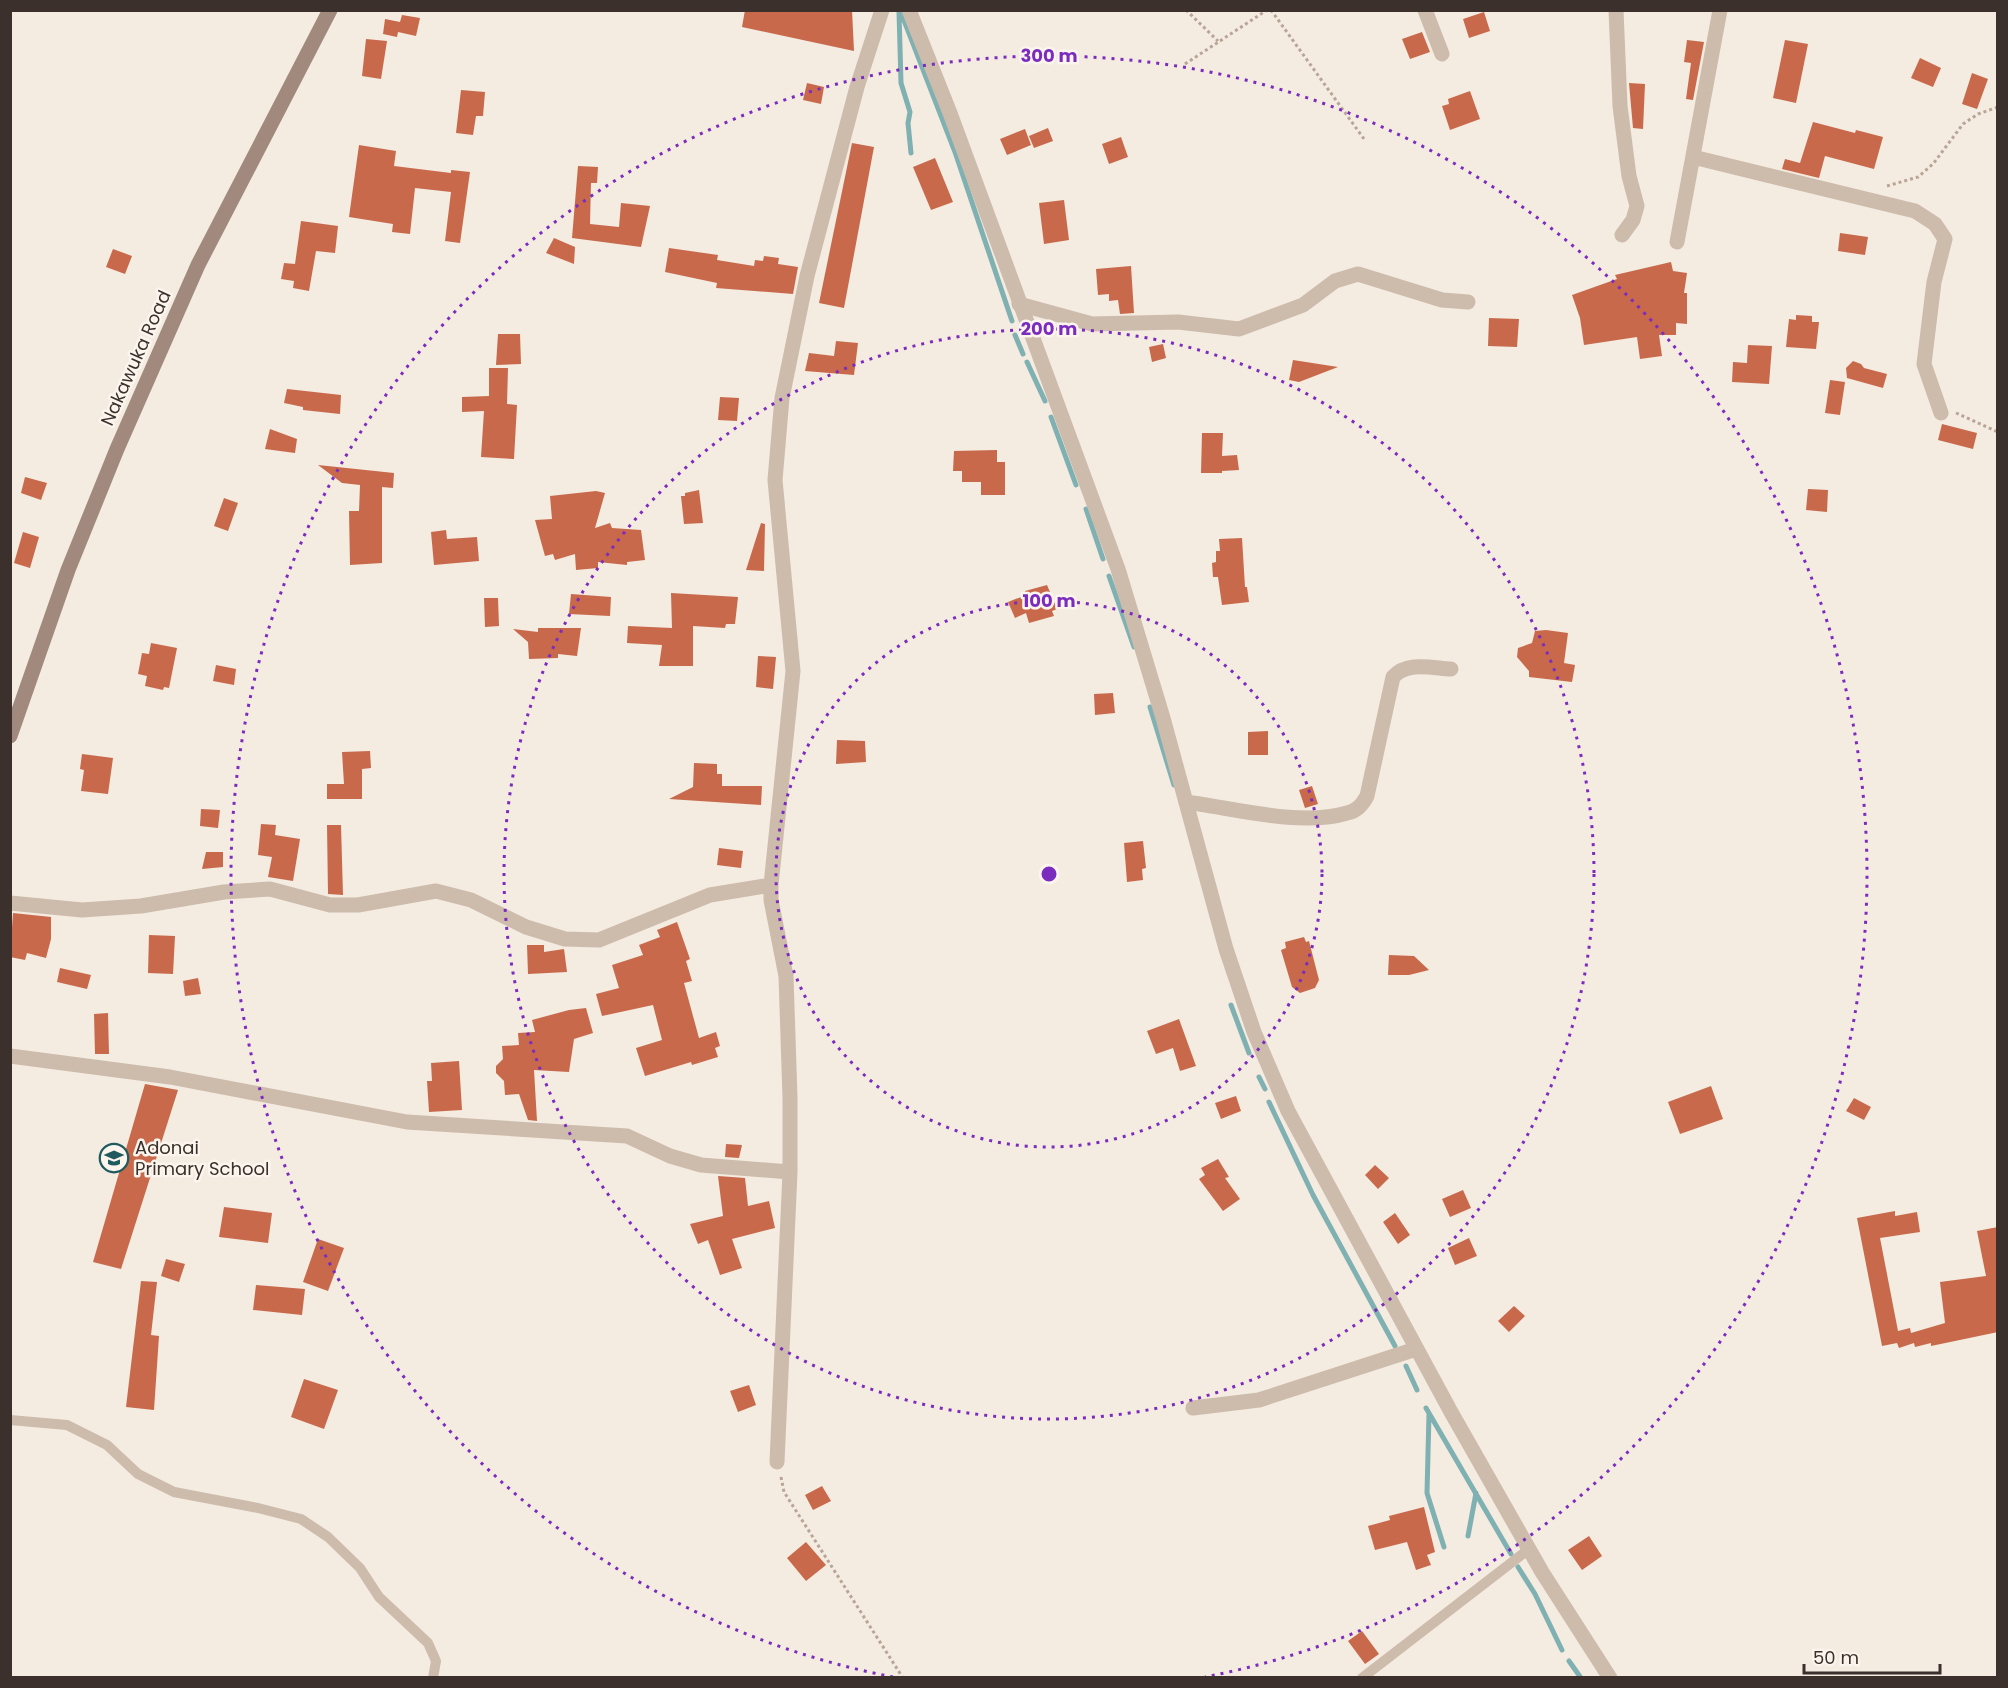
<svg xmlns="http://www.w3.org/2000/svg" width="2008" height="1688" viewBox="0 0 2008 1688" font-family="Poppins,sans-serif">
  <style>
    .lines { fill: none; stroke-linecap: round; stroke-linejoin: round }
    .stream { stroke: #7fb0b2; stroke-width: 5 }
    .building { fill: #c8694b }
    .path { stroke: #b9a596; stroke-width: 3; stroke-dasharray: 3 3; stroke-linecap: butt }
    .service { stroke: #cdbbac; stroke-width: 10 }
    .minor { stroke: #cdbbac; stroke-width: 15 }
    .tertiary { stroke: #cdbbac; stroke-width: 15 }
    .secondary { stroke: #a18a7d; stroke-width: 15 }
    .ring { fill: none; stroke: #7b2cbf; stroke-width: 3; stroke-dasharray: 3 6 }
    .labels { text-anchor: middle; stroke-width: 5; stroke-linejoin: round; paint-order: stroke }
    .street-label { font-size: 18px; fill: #3b302b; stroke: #fbf5ee }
    .poi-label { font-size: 18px; fill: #3b302b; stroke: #fbf5ee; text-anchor: start }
    .centre { fill: #7b2cbf; stroke: #fbf5ee; stroke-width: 3 }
    .ring-label { font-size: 18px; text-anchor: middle; font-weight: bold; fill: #7b2cbf; stroke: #fbf5ee; stroke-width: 5; stroke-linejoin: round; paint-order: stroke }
  </style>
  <rect width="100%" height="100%" fill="#f4ebe1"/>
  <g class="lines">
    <!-- stream -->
    <path class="stream" d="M900,10L955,152L1012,321
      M899,12L901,83L910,112L908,123L911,153
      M1015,335L1023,354
      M1027,362L1045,401
      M1051,417L1076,485
      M1086,509L1103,559
      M1109,576L1134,647
      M1150,707L1174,785
      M1231,1005L1249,1053
      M1259,1077L1265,1089
      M1269,1102L1313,1195L1395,1346
      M1406,1366L1417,1390
      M1426,1408L1511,1554
      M1429,1414L1427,1493L1444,1547
      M1468,1536L1476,1493
      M1518,1567L1535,1594L1562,1650
      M1569,1661L1581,1678"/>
  </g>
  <!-- building -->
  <path class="building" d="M745,10H852L854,51L742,27Z
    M1484,12L1490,31L1469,38L1463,19Z
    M402,15L420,18L416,36L398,32L397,37L383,34L385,19L400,22Z
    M1422,32L1430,52L1410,59L1402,39Z
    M366,39L387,41L381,79L362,76Z
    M1687,40L1704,42L1693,100L1686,99L1691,63L1684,62Z
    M1785,40L1808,44L1796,103L1773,98Z
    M1920,58L1941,68L1933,87L1911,78Z
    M1972,73L1988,79L1977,109L1962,104Z
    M807,83L824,87L821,104L803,100Z
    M1629,83L1645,84L1643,129L1633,128Z
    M461,90L485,92L483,116H476L473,135L456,133Z
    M1470,91L1480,119L1450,130L1442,106L1449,104L1448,99Z
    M1813,122L1855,133L1856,130L1883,137L1874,169L1825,156L1819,178L1782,169L1785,159L1800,163Z
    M1048,128L1053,141L1034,148L1029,136Z
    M1025,129L1031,145L1007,155L1000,139Z
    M1121,137L1128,157L1109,164L1102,144Z
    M852,143L874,147L844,308L819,303Z
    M359,145L396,151L394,166L451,173V170L470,172L460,243L445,241L451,192L415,188L410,234L392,232L393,224L349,217Z
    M935,158L953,202L931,210L913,167Z
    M578,166L598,167L597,183H591L590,224L619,227L621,203L650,206L641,247L572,238Z
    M1064,200L1069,240L1044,244L1039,203Z
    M301,221L338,226L335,253L316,251L309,291L293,288L294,281L281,279L284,263L295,264Z
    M1840,233L1868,237L1865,255L1838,251Z
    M554,238L575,247L574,264L546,253Z
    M669,248L718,255L717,260L754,266L755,260L763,261L764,256L779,258L778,264L798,267L793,294L716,288L717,283L665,272Z
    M113,249L132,256L125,274L106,267Z
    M1671,262L1673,271L1687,273L1684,293H1687V324L1676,323V335H1659L1662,356L1640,359L1637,337L1584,345L1580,318L1572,295L1617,279L1615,275Z
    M1131,266L1134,313L1120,314L1118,300L1109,301V294L1098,295L1096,269Z
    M1796,315L1812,316V322H1819L1816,349L1786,347L1789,319L1796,320Z
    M1489,318L1519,319L1517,347L1488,346Z
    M498,334H520L521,364L496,365Z
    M836,341L858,343L854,375L805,371L809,353L834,356Z
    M1163,344L1166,358L1152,362L1149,347Z
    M1748,345L1772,346L1769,384L1732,382L1733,362L1747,363Z
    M1293,360L1338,367L1299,382L1289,380Z
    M1853,361L1861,364L1864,368L1887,374L1883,388L1847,378L1846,368Z
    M489,368H508L507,404L517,405L514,459L481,457L484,411L462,412V397L489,396Z
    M1830,380L1845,382L1840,415L1825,413Z
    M287,389L341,395L340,414L303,410V407L284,403Z
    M720,397L739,398L737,421L718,420Z
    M1942,424L1977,433L1973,449L1938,440Z
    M270,429L297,439L295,453L265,449Z
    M1202,433H1223L1222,456L1237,455L1239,470L1222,471V473H1201Z
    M997,450V462H1005V495H981V482H962V471H953L954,451Z
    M318,465L394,473L393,488L382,487V563L350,565L349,511H359L360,485L342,483Z
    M25,477L47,483L41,500L21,493Z
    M1808,489L1828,490L1827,512L1806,510Z
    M699,490L703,523L684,524L681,496H685V493Z
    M596,491L605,493L595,528L610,523L612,528L641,530L645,560L627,562V565L598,562V568L576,570L575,554L555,560L553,554L545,556L535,520L552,519L550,496Z
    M224,498L238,503L228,531L214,526Z
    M761,523L765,524L764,571L746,570Z
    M446,530L447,539L477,537L479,561L434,565L431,532Z
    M23,532L39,537L30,568L14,563Z
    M1242,538L1245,587H1247L1249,602L1222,605L1218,577H1213L1212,563L1216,562V551H1220L1219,539Z
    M1047,585L1057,609L1052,611L1054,616L1029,623L1026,613L1015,618L1008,602L1026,595L1025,591Z
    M671,593L738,597L735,624H726L725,628L693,626V666H659L662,645L627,643L628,626L672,628Z
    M571,594L611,597L610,616L569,614Z
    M484,598H498L499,626L485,627Z
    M538,628H581L577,656L558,654V658L529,659L528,642L513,629L538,632Z
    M1546,630L1568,633L1564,663L1575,665L1572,682L1529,677V671L1517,657L1518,648L1532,643L1535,631Z
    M151,643L177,648L169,688L164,687L163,690L145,686L147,676L138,674L142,653L149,654Z
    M758,656L776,657L773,689L756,687Z
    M216,665L236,669L234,685L213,681Z
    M1113,693L1115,713L1095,715L1094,694Z
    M1268,731V755H1248V732Z
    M837,740L865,741L866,762L836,764Z
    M370,751L371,768L362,769V799H327V784H344L342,752Z
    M82,754L113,758L108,794L81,791L84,770L80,769Z
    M694,763L717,764V774H722V786H762L761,805L669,799L693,787Z
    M1312,786L1318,804L1305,808L1299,790Z
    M201,809L220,810L218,828L200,826Z
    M261,824L276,825L275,835L300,839L293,881L268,877L272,857L258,855Z
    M327,825H341L343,895L328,894Z
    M1143,841L1146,868L1142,869L1143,880L1127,882L1124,843Z
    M719,848L743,851L741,868L717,865Z
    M206,852H223V867L202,869Z
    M13,913L51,917V939L46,958L27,953L25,960L10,957Z
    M677,922L690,959L686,961L692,981L684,983L699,1038L716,1032L720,1046L715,1048L718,1057L692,1065L691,1062L645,1076L636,1048L662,1040L653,1005L602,1016L596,994L619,988L612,965L643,955L639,945L660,937L657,930Z
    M149,935L175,936L173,974L148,973Z
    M1304,937L1306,942L1309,941L1319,980L1315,988L1300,993L1292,987L1281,950L1286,948L1285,942Z
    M527,945H544V952L564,949L567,972L528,974Z
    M1389,955L1414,956L1429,970L1409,975H1388Z
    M60,968L91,975L87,989L57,982Z
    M198,978L201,994L185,996L183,981Z
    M586,1008L593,1033L574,1039L569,1072L534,1070L537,1121L528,1120L519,1094L505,1095L504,1081L496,1073V1066L503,1059L502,1046L519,1045L518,1033L535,1032L532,1020L569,1010Z
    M108,1013L109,1054H95L94,1014Z
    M1179,1019L1196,1066L1180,1071L1173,1048L1156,1054L1147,1031Z
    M459,1061L462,1110L429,1112L427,1081H432L431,1063Z
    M145,1084L178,1090L121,1269L93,1262Z
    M1711,1086L1723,1119L1680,1134L1668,1102Z
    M1236,1096L1241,1111L1221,1119L1215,1103Z
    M1854,1098L1871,1107L1864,1120L1846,1111Z
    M726,1144L742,1145L739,1158L725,1157Z
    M1218,1159L1229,1177L1225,1178L1240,1199L1223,1211L1199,1179L1205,1175L1201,1168Z
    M1375,1165L1389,1178L1378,1189L1365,1175Z
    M718,1176L745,1178L748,1206L769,1201L775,1228L732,1239L742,1268L720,1275L708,1240L698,1244L690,1224L723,1216Z
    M1463,1190L1471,1208L1450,1217L1442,1199Z
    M224,1207L272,1213L268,1243L219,1237Z
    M1895,1211V1216L1917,1212L1920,1232L1880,1238L1898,1331L1910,1328L1911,1333L1945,1323L1940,1282L1986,1276L1977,1231L1998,1227V1332L1931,1346V1343L1915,1347L1914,1343L1899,1348L1897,1343L1882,1346L1857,1218Z
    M1395,1213L1410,1235L1398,1244L1383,1222Z
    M1469,1238L1477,1256L1455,1265L1448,1248Z
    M318,1239L344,1248L328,1291L303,1282Z
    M166,1259L185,1264L179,1282L161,1276Z
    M141,1281L157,1282L151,1335L159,1336L154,1410L126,1407Z
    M256,1285L305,1289L302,1315L253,1310Z
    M1514,1306L1525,1316L1509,1332L1498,1321Z
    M304,1379L338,1390L324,1429L291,1417Z
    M749,1385L756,1405L738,1412L730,1391Z
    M822,1486L831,1501L813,1510L805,1495Z
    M1424,1507L1435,1552L1427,1555L1431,1565L1416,1570L1407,1542L1375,1550L1368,1526L1390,1520L1389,1516Z
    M1589,1536L1602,1556L1582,1570L1568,1550Z
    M806,1542L826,1565L806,1581L787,1558Z
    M1362,1631L1379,1654L1365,1664L1348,1641Z"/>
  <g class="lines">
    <!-- path -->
    <path class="path" d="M1186,10L1218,41
      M1271,10L1364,139
      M1185,64L1267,10
      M1887,186L1918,177L1933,164L1963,124L1978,114L1998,107
      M1956,413L1998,432
      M781,1477L784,1492L903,1678"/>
    <!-- service -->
    <path class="service" d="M10,1420L67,1425L107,1445L138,1474L174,1492L258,1508L301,1519L328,1537L360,1568L379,1597L428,1643L436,1661L433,1678
      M1362,1678L1529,1549"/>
    <!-- minor -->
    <path class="minor" d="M1425,10L1442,54
      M1616,10L1620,106L1629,176L1637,206L1633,220L1622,235
      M1693,157L1915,211L1935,224L1945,239L1934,282L1924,364L1941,413
      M1677,242L1720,10
      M1019,304L1092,324L1178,322L1239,329L1303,305L1335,281L1358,274L1442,300L1468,302
      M1186,802C1233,808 1301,827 1347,813C1357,811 1362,805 1367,796L1393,677C1407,661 1432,668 1451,669
      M10,903L82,910L141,906L224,892L270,889L330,905H358L436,891L471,900L526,927L565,939L599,940L710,895L771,885
      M10,1056L170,1077L407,1122L627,1136L670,1156L701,1165L790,1172
      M1193,1408L1259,1400L1416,1349
      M777,1462L790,1172V1098L786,976L771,900V885L793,671L775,480L782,398L807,276L857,87L882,10"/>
    <!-- tertiary -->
    <path class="tertiary" d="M909,10L950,113L1118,569L1163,718L1226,949L1254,1032L1288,1111L1451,1412L1542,1572L1610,1678"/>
    <!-- secondary -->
    <path class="secondary" d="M10,736L68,570L117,449L198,265L330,10"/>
  </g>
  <!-- distance rings -->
  <g class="ring">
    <circle cx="1049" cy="874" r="273"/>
    <circle cx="1049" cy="874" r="545"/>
    <path d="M893 1677A818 818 0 1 1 1205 1677"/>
  </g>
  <!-- icons -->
  <defs>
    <g id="school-ring" transform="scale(1.5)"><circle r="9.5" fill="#fbf5ee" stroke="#1f5a5e" stroke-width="1.5"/><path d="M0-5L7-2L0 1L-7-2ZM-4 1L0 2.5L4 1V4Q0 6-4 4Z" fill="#1f5a5e"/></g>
  </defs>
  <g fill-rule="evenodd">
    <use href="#school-ring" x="114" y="1158"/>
  </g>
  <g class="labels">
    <!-- street labels -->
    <g class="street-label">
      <text transform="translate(136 358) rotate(-66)" y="6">Nakawuka Road</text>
    </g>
    <!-- poi labels -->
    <g class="poi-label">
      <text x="135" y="1154">Adonai<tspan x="135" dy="21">Primary School</tspan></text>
    </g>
  </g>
  <circle cx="1049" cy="874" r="9" class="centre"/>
  <g class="ring-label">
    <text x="1049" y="62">300 m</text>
    <text x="1049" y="335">200 m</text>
    <text x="1049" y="607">100 m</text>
  </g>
  <!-- border -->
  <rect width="2008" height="1688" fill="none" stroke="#3b302b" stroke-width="24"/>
  <!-- scale -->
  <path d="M1804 1664v9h136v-9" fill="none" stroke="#3b302b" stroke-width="3"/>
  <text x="1813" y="1664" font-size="18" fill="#3b302b" stroke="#fbf5ee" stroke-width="4.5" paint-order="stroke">50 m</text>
</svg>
